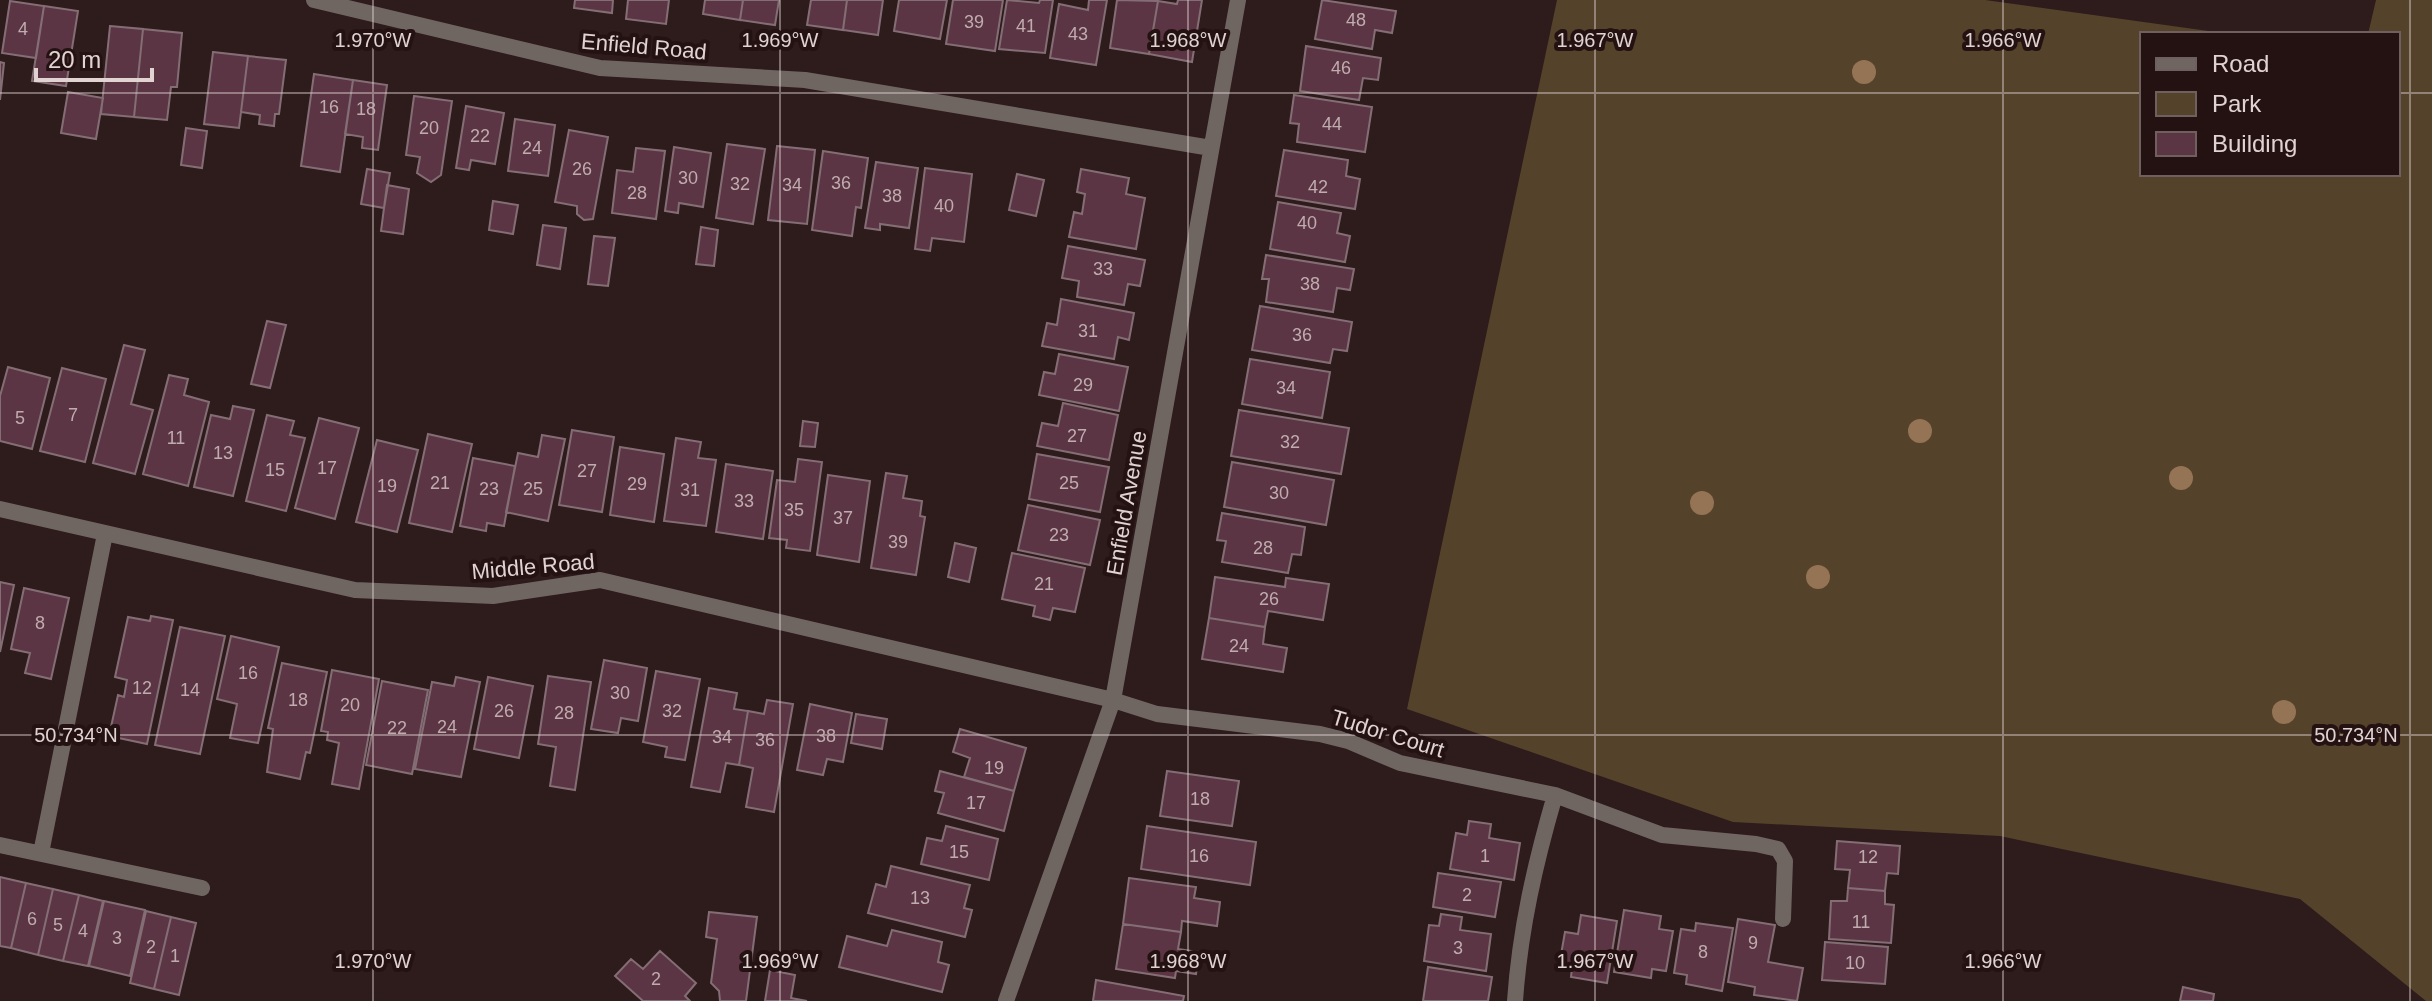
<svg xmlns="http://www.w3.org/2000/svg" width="2432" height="1001" viewBox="0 0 2432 1001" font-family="Helvetica,sans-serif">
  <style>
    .green { fill: #55422b }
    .building { fill: #5c3544; stroke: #846e75; stroke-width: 2 }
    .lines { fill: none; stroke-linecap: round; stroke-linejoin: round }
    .service { stroke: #6f6662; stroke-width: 16 }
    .minor { stroke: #6f6662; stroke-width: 16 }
    .tree { fill: #957455 }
    .ticks { fill: none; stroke: #e0d3d2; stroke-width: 2; stroke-opacity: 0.45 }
    .labels { text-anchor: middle; stroke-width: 8; stroke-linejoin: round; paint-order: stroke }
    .number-label { font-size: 18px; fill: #bfacae }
    .street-label { font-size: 22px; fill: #e0d3d2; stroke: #241212 }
    .ticks-label { font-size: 20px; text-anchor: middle; fill: #e0d3d2; stroke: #241212; stroke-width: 8; stroke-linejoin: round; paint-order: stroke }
  </style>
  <rect width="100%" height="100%" fill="#2e1b1b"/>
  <!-- green -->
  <path class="green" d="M1557,0H1985L2230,34H2142V174H2398V34H2368L2376,0H2432V1001H2426L2300,899L2000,836L1733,822L1407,709Z"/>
  <!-- building -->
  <path class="building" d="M575,0H613L612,13L574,8Z
    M628,0H669L666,24L626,19Z
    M705,0H743L740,20L703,14Z
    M743,0H779L775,25L740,20Z
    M811,0H847L843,30L807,25Z
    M847,0H883L878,35L843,30Z
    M899,0H947L940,39L894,31Z
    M953,0H1003L995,51L946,44Z
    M1007,0L1039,3L1040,0H1053L1045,53L999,49Z
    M1089,0H1107L1096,65L1050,58L1059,4L1088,10Z
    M1117,0L1158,1L1149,54L1110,48Z
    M1178,0H1202L1192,62L1149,54L1158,1L1177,4Z
    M1322,0L1396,11L1392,33L1375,30L1372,49L1315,39Z
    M10,1L44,6L36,58L2,53Z
    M44,6L78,11L66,86L32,81Z
    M110,26L143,29L134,117L101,114Z
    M143,29L182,33L177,87H171L167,120L134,117Z
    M1306,46L1381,58L1378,80L1363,78L1359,100L1300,91Z
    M213,52L248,56L239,128L204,124Z
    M248,56L286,60L279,114H275L274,126L259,124L260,115L241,112Z
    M0,62L4,63L0,100Z
    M314,74L353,80L340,172L301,166Z
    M353,80L387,85L378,150L362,148L363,137L345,134Z
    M68,92L103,98L96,139L61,133Z
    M1294,95L1372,107L1365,152L1297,142L1299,124L1290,123Z
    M414,96L452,101L441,175L431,182L417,173L420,157L406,155Z
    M466,106L504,113L495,164L471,160L469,170L456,168Z
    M515,119L555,125L548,176L508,171Z
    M186,128L207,131L202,168L181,165Z
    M569,130L608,137L593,219L584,220L577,214V206L555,202Z
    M727,144L765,149L753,224L716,218Z
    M777,146L815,150L807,224L768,220Z
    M674,147L711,153L703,207L679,203L678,213L665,211Z
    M636,148L665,151L656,219L612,213L617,170L633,172Z
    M1284,150L1348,160L1346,176L1360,179L1355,209L1276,196Z
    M823,151L868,158L861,208L856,207L852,236L812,230Z
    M876,162L918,168L909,228L880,224V230L865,228Z
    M925,168L972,174L964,242L932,238L930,251L915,249Z
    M367,169L390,173L384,208L361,204Z
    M1081,169L1129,178L1126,194L1145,198L1136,249L1069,237L1074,212L1082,214L1085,194L1077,192Z
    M1017,174L1044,180L1036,216L1009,210Z
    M387,185L409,189L403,234L381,231Z
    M493,201L518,205L513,234L489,230Z
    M1278,202L1341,213L1337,233L1350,236L1345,262L1270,249Z
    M543,225L566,228L560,269L537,265Z
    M701,227L718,230L714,266L696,264Z
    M594,236L615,238L608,286L588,284Z
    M1068,246L1145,260L1140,286L1128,284L1124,305L1077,297L1079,281L1062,278Z
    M1266,255L1354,269L1350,290L1337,288L1333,312L1266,302L1269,279H1262Z
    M1061,299L1134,313L1129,340L1118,337L1114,359L1042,346L1047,323L1057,325Z
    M1260,306L1352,322L1347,351L1333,349L1330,363L1252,350Z
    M267,321L286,325L270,388L251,384Z
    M124,345L145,350L131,404L153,410L135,474L93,463Z
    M1059,354L1128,367L1119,411L1039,395L1044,372L1055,374Z
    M1250,359L1330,372L1322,418L1242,404Z
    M8,367L50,378L32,449L0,441V396Z
    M62,368L106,379L85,462L40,451Z
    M169,375L188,379L184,395L209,402L188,486L143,474Z
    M1063,403L1118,415L1109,460L1037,446L1042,423L1058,426Z
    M233,406L254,410L233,496L194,487L211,415L230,419Z
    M1239,410L1349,428L1341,474L1231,456Z
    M267,415L294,421L290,435L305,438L286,511L246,501Z
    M319,418L359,428L335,519L295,508Z
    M803,421L818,423L815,447L800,446Z
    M572,430L614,437L602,512L559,505Z
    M428,434L472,444L452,532L409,523Z
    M542,435L565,439L548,521L506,512L518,453L538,457Z
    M676,438L701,442L698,458L716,460L706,526L664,521Z
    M377,440L418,450L397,532L356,522Z
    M620,447L664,454L654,522L610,515Z
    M1037,454L1109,467L1100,512L1029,499Z
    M473,458L515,466L504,526L487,523L486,531L460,526Z
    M798,459L822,462L810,551L786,548L787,540L769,538L777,480L795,482Z
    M1232,462L1334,480L1326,525L1224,507Z
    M726,464L773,471L763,539L716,532Z
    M886,473L907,476L903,498L922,501L920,516L925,517L916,575L871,568Z
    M828,475L870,481L859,562L817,555Z
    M1028,505L1100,520L1090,565L1018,550Z
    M1222,513L1305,527L1301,555L1292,554L1288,573L1222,562L1226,541L1217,540Z
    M955,543L976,548L969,582L948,577Z
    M1012,553L1085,568L1075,612L1053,608L1050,620L1033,616L1035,606L1002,599Z
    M1215,577L1285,587L1286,578L1329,584L1323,620L1268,611L1265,627L1209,618Z
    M0,582L14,585L0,652Z
    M24,588L69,598L51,679L25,673L30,653L11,649Z
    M151,616L173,620L147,744L109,736L118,695L124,697L127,680L115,677L128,617L150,621Z
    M1209,618L1265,627L1263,644L1287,648L1283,672L1202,659Z
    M180,627L225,636L200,754L155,745Z
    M231,636L279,647L258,743L230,738L237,704L217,699Z
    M604,660L647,668L638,721L621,718L618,733L591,729Z
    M282,663L327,672L310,753L306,752L300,779L267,772L273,729L268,728Z
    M332,670L379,679L359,789L332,784L339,743L327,740L328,732L321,731Z
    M656,671L700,679L685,760L665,757L667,747L643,742Z
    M548,676L591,682L575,790L550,786L556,747L538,744Z
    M456,677L480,682L461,777L415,769L432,682L454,686Z
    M488,677L533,686L519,758L474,749Z
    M382,681L428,690L412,774L366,765Z
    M709,688L737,693L734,709L748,711L739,765L726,763L720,792L691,787Z
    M767,700L793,704L774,812L746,807L753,768L739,765L748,711L764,714Z
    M810,704L852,713L843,762L827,759L823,775L797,770Z
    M856,714L887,719L882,749L851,743Z
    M960,729L1026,748L1014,791L964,777L970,758L953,752Z
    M940,771L1014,791L1004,831L938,813L944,793L935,791Z
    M1167,771L1239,781L1232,826L1160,816Z
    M1469,821L1491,824L1489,838L1520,843L1514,880L1450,869L1456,833L1467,835Z
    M946,826L998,839L989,880L921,864L927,838L942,841Z
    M1147,826L1256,842L1250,885L1141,869Z
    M1837,841L1900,846L1898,874L1887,873L1885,891L1848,888L1850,870L1835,869Z
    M891,866L970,885L964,908L972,910L965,937L868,913L876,884L886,887Z
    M1438,873L1501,882L1495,917L1433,907Z
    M0,877L26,883L11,948L0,946Z
    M1129,878L1196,887L1194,898L1220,902L1217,926L1182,921L1181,932L1123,924Z
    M26,883L53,889L38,955L11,948Z
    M1848,888L1885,891V904L1894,905L1891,943L1829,939L1831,901H1847Z
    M53,889L79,895L63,961L38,955Z
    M79,895L103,901L88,966L63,961Z
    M104,901L145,910L130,976L89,966Z
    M1624,910L1661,916L1659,929L1673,931L1666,971L1652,969L1651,978L1614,972Z
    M146,911L171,917L154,989L130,983Z
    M709,912L757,917L746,1001H720L719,991L711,983L717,939L706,937Z
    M1441,914L1462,917L1460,930L1491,934L1486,971L1424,961L1429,925L1439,926Z
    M1581,915L1617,921L1607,983L1571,977L1572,968L1559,966L1565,932L1578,934Z
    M171,917L196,923L179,995L154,989Z
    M1738,919L1775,925L1768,962L1803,968L1797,1001L1754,995L1755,987L1728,982Z
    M1696,923L1733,928L1722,991L1686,984L1687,975L1674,973L1681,929L1695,931Z
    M1123,924L1181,932L1178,949L1199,952L1196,974L1176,971L1175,978L1116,969Z
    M892,930L942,942L938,962L949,965L942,992L839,967L847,936L887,946Z
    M1825,942L1888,947L1885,984L1822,980Z
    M660,951L696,983L685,996L690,1001H643L615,976L631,959L643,969Z
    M1428,967L1492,977L1488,1001H1423Z
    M770,970L795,975L791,998L807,1001H765Z
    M1096,980L1184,996L1183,1001H1093Z
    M2183,987L2214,994L2213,1001H2180Z"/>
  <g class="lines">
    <!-- service -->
    <path class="service" d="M0,845L202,888
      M41,853L105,534"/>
    <!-- minor -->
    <path class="minor" d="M314,0L600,68L805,80L1211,148
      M0,509L355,590L493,596L600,580L1113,700L1157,714L1320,734L1348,741L1400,763L1555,795L1662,835L1756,844L1778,849L1785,861L1783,919
      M1006,1001L1113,700L1238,0
      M1515,1001C1520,929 1535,864 1555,795"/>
  </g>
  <!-- trees -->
  <g class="tree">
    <circle cx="1864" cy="72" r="12"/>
    <circle cx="1920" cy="431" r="12"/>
    <circle cx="2181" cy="478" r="12"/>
    <circle cx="1702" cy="503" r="12"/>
    <circle cx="1818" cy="577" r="12"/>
    <circle cx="2284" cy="712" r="12"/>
  </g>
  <!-- ticks -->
  <path class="ticks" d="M373,0V1001M780,0V1001M1188,0V1001M1595,0V1001M2003,0V1001M2410,0V1001M0,93H2142M2398,93H2432M0,735H2432"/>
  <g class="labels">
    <!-- number labels -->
    <g class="number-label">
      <text x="1356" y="26">48</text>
      <text x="974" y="28">39</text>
      <text x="1026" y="32">41</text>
      <text x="23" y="35">4</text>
      <text x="1078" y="40">43</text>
      <text x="1341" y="74">46</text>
      <text x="329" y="113">16</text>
      <text x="366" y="115">18</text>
      <text x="1332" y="130">44</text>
      <text x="429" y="134">20</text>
      <text x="480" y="142">22</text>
      <text x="532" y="154">24</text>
      <text x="582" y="175">26</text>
      <text x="688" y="184">30</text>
      <text x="841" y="189">36</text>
      <text x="740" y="190">32</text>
      <text x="792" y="191">34</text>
      <text x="1318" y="193">42</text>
      <text x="637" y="199">28</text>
      <text x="892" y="202">38</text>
      <text x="944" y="212">40</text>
      <text x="1307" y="229">40</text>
      <text x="1103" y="275">33</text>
      <text x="1310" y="290">38</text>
      <text x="1088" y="337">31</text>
      <text x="1302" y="341">36</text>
      <text x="1083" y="391">29</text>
      <text x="1286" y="394">34</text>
      <text x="73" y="421">7</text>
      <text x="20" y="424">5</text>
      <text x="1077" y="442">27</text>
      <text x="176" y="444">11</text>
      <text x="1290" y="448">32</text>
      <text x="223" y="459">13</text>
      <text x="327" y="474">17</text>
      <text x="275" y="476">15</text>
      <text x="587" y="477">27</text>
      <text x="440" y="489">21</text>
      <text x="1069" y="489">25</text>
      <text x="637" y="490">29</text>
      <text x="387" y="492">19</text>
      <text x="489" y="495">23</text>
      <text x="533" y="495">25</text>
      <text x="690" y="496">31</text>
      <text x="1279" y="499">30</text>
      <text x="744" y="507">33</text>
      <text x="794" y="516">35</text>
      <text x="843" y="524">37</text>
      <text x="1059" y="541">23</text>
      <text x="898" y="548">39</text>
      <text x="1263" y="554">28</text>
      <text x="1044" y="590">21</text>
      <text x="1269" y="605">26</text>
      <text x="40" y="629">8</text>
      <text x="1239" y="652">24</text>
      <text x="248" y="679">16</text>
      <text x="142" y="694">12</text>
      <text x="190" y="696">14</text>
      <text x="620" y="699">30</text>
      <text x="298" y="706">18</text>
      <text x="350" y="711">20</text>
      <text x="504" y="717">26</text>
      <text x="672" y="717">32</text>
      <text x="564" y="719">28</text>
      <text x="447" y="733">24</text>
      <text x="397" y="734">22</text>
      <text x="826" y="742">38</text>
      <text x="722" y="743">34</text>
      <text x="765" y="746">36</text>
      <text x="994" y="774">19</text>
      <text x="1200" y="805">18</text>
      <text x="976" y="809">17</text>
      <text x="959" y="858">15</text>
      <text x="1199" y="862">16</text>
      <text x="1485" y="862">1</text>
      <text x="1868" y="863">12</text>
      <text x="1467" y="901">2</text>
      <text x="920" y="904">13</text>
      <text x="32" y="925">6</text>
      <text x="1861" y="928">11</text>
      <text x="58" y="931">5</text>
      <text x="83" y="937">4</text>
      <text x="117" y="944">3</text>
      <text x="1753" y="949">9</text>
      <text x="151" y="953">2</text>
      <text x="1458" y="954">3</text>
      <text x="1703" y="958">8</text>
      <text x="175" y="962">1</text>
      <text x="1855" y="969">10</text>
      <text x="656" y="985">2</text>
    </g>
    <!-- street labels -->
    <g class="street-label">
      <text transform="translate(644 46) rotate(5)" y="8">Enfield Road</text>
      <text transform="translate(1126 503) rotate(-80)" y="8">Enfield Avenue</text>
      <text transform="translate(533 566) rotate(-5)" y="8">Middle Road</text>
      <text transform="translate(1388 733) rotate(17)" y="8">Tudor Court</text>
    </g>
  </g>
  <g class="ticks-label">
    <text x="373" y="47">1.970°W</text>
    <text x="780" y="47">1.969°W</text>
    <text x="1188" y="47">1.968°W</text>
    <text x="1595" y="47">1.967°W</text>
    <text x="2003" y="47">1.966°W</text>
    <text x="76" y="742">50.734°N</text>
    <text x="2356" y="742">50.734°N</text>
    <text x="373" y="968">1.970°W</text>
    <text x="780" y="968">1.969°W</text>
    <text x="1188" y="968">1.968°W</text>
    <text x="1595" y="968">1.967°W</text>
    <text x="2003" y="968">1.966°W</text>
  </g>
  <!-- legend -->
  <rect x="2140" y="32" width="260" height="144" fill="#241212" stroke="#6f5f5f" stroke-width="2"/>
  <rect x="2156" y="58" width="40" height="12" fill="#6f6662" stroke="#6f5f5f" stroke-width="2"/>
  <text x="2212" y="72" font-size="24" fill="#e0d3d2">Road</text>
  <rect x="2156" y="92" width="40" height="24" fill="#55422b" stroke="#6f5f5f" stroke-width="2"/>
  <text x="2212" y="112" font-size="24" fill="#e0d3d2">Park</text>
  <rect x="2156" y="132" width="40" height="24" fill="#5c3544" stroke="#6f5f5f" stroke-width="2"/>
  <text x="2212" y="152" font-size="24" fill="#e0d3d2">Building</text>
  <!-- scale -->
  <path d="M36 68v12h116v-12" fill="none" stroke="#e0d3d2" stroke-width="4"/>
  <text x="48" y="68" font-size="24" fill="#e0d3d2" stroke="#241212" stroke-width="6" paint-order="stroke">20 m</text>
</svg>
